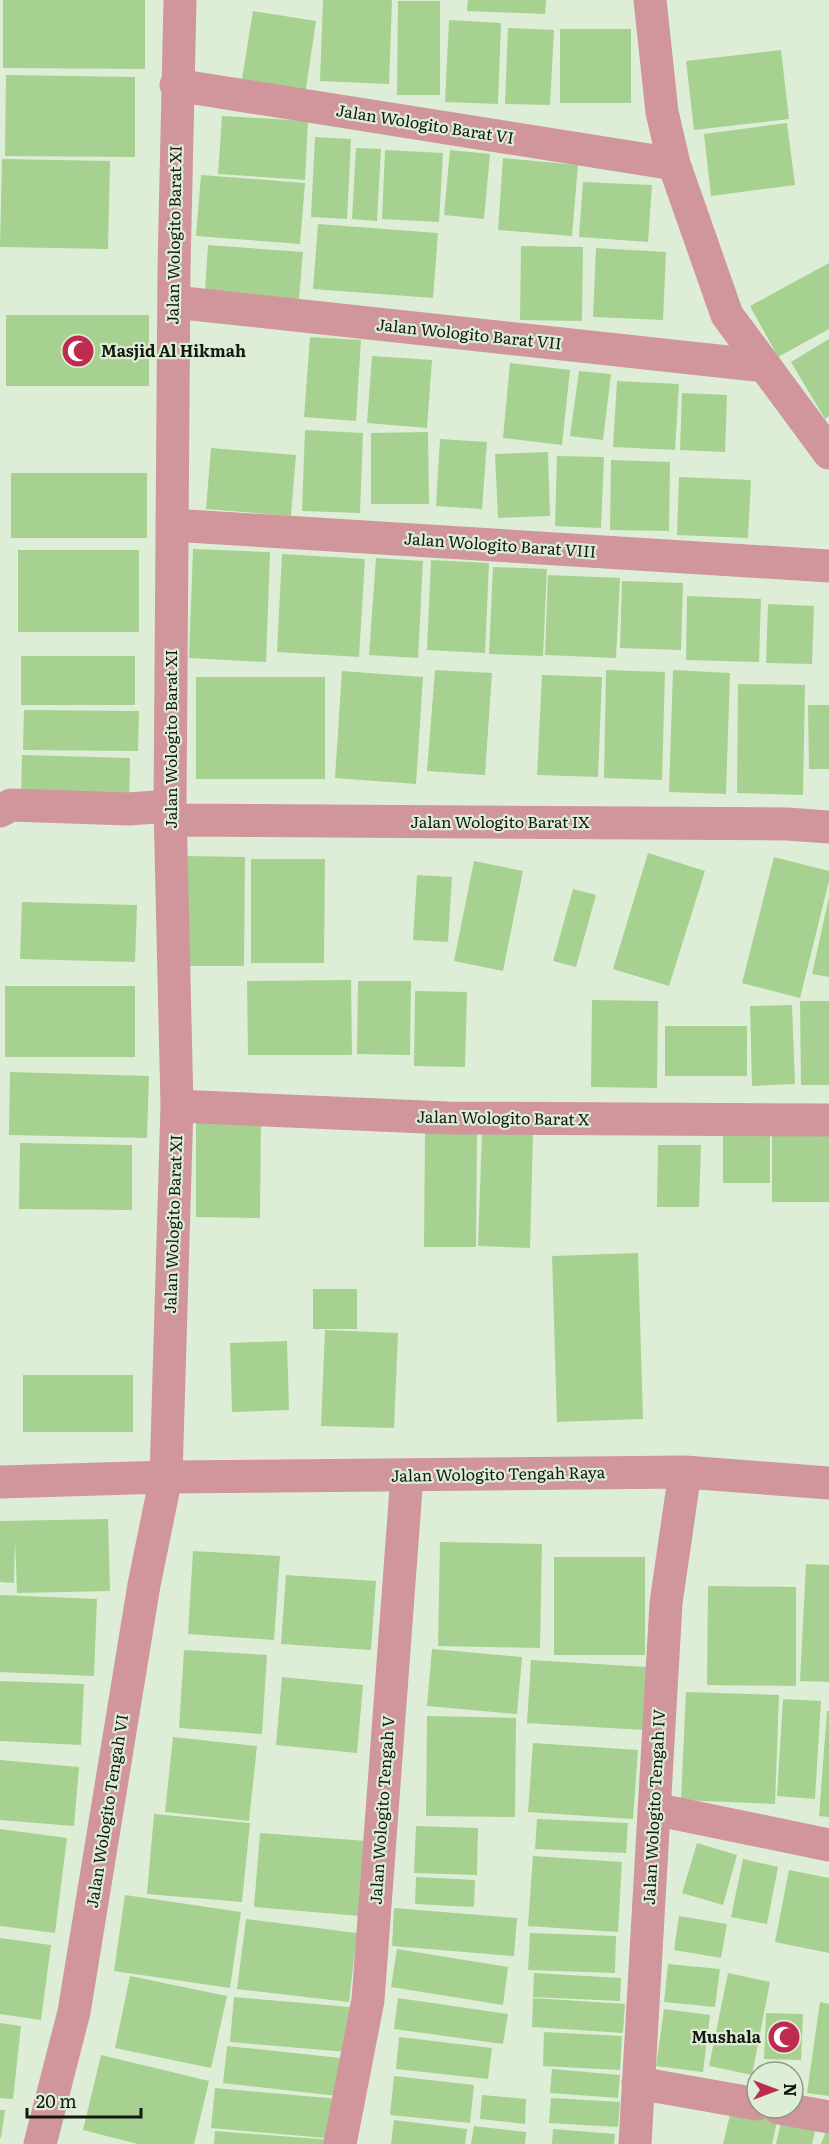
<svg xmlns="http://www.w3.org/2000/svg" width="829" height="2144" viewBox="0 0 829 2144" font-family="Literata,serif">
	<style>
		.building { fill: #a6d191 }
		.lines { fill: none; stroke-linecap: round; stroke-linejoin: round }
		.minor { stroke: #d1969b; stroke-width: 33 }
		.labels { text-anchor: middle; stroke-width: 4.5; stroke-linejoin: round; paint-order: stroke }
		.street-label { font-size: 16px; fill: #131911; stroke: #deeed6 }
		.poi-label { font-size: 16px; font-weight: bold; fill: #131911; stroke: #deeed6; text-anchor: start }
	</style>
	<rect width="100%" height="100%" fill="#deeed6"/>
	<path class="building" d="M3,0H145V69L3,68Z
		M323,0H392L389,84L320,81Z
		M468,0H546L545,14L467,11Z
		M398,1H440V95H397Z
		M253,11L316,21L305,95L241,85Z
		M449,20L501,23L498,104L445,102Z
		M508,28L554,30L550,105L505,104Z
		M560,29H631V103H560Z
		M781,50L789,119L694,130L686,61Z
		M6,75L135,77V157L5,156Z
		M222,116L308,121L305,180L218,174Z
		M787,123L795,185L711,196L704,134Z
		M315,137L351,139L347,219L311,217Z
		M356,148L381,149L377,221L352,219Z
		M385,150L443,153L439,222L382,219Z
		M450,150L490,154L484,219L444,215Z
		M503,158L578,165L572,236L498,230Z
		M2,159L110,161L108,249L0,247Z
		M201,175L305,183L300,244L196,236Z
		M583,182L652,185L648,242L579,237Z
		M318,224L438,233L433,298L313,289Z
		M208,245L303,252L299,299L205,291Z
		M521,246L583,247L582,321L520,320Z
		M596,248L666,252L663,320L593,317Z
		M829,263V329L778,357L750,306Z
		M6,315H149V386H6Z
		M310,337L361,340L356,421L304,417Z
		M829,339V416L825,419L791,362Z
		M372,356L432,360L427,428L367,423Z
		M510,363L570,370L562,445L503,438Z
		M579,371L611,374L603,440L570,436Z
		M617,381L679,384L675,450L613,447Z
		M682,393L727,395L725,452L680,450Z
		M305,430L363,433L360,513L302,511Z
		M428,432L429,504H371V433Z
		M440,439L487,442L482,509L436,506Z
		M211,448L296,455L291,516L206,509Z
		M548,452L550,516L498,518L495,454Z
		M557,456L604,457L601,528L555,526Z
		M611,460L670,462L669,531L610,530Z
		M11,473H147V538H11Z
		M679,477L751,480L748,538L677,535Z
		M193,549L270,552L266,662L189,658Z
		M18,550H139V632H18Z
		M282,554L365,559L359,657L277,652Z
		M376,558L423,561L418,658L369,655Z
		M431,560L489,563L485,653L427,650Z
		M493,567L547,569L543,656L489,654Z
		M548,575L620,578L616,658L545,655Z
		M622,581L683,583L681,650L620,648Z
		M687,596L761,599L759,662L686,660Z
		M768,604L814,606L812,664L766,663Z
		M21,656H135V705H21Z
		M435,670L492,673L485,775L427,771Z
		M606,670L665,672L662,780L604,778Z
		M673,670L730,673L726,794L669,792Z
		M342,671L423,677L416,784L335,778Z
		M542,675L602,677L598,777L537,775Z
		M196,677H325V779H196Z
		M738,684L805,685L803,795L737,793Z
		M808,705H829V769H809Z
		M24,710L139,711L138,751L23,750Z
		M22,755L130,758L129,807L21,803Z
		M648,853L705,871L669,986L613,969Z
		M186,856L245,857L244,966H184Z
		M774,857L829,871V881L800,998L742,983Z
		M251,859H325L324,963H251Z
		M474,861L523,871L503,971L454,961Z
		M417,875L452,877L448,942L413,940Z
		M573,889L596,895L576,967L553,961Z
		M829,897V977L812,974Z
		M22,902L137,905L135,962L20,959Z
		M351,980L352,1055H248L247,981Z
		M358,981H411L410,1055L357,1054Z
		M5,986H135V1057H5Z
		M415,991L467,992L465,1067L414,1066Z
		M592,1000L658,1001L657,1088L591,1087Z
		M800,1001H829V1085H801Z
		M792,1005L795,1084L752,1086L750,1006Z
		M665,1026H747V1076H665Z
		M10,1072L149,1076L147,1138L9,1135Z
		M196,1116H261L260,1218L196,1217Z
		M425,1131H477L476,1247H424Z
		M482,1133L533,1134L530,1248L478,1246Z
		M723,1133H770V1183H723Z
		M772,1134H829V1202H772Z
		M20,1143L132,1145V1210L19,1209Z
		M658,1145H701L699,1207H657Z
		M638,1253L643,1419L557,1422L552,1256Z
		M313,1289H357V1329H313Z
		M325,1330L398,1333L394,1428L321,1426Z
		M287,1341L289,1410L232,1412L230,1343Z
		M23,1375H133V1432H23Z
		M108,1519L110,1591L17,1593L15,1539L14,1583L0,1582V1521Z
		M440,1542L542,1544L540,1648L438,1646Z
		M193,1551L280,1556L274,1640L188,1634Z
		M554,1557H645V1655H554Z
		M806,1564L829,1565V1682L800,1681Z
		M286,1575L376,1581L371,1650L281,1644Z
		M708,1586L796,1587V1686L707,1685Z
		M0,1595L97,1599L94,1676L0,1672Z
		M432,1649L522,1657L517,1714L427,1706Z
		M184,1650L267,1655L262,1734L179,1728Z
		M531,1660L647,1667L643,1730L527,1723Z
		M282,1677L363,1685L357,1753L276,1745Z
		M0,1681L84,1684L81,1745L0,1741Z
		M686,1692L779,1695L775,1804L681,1800Z
		M783,1699L821,1701L815,1799L777,1796Z
		M827,1711H829V1817L819,1816Z
		M427,1716L516,1718L515,1817L426,1816Z
		M173,1737L257,1746L249,1821L165,1812Z
		M533,1743L638,1750L633,1819L528,1812Z
		M0,1760L79,1767L74,1826L0,1820Z
		M154,1814L250,1823L242,1902L147,1894Z
		M537,1819L628,1823L626,1853L535,1849Z
		M416,1826L478,1828L477,1875L414,1873Z
		M0,1829L67,1838L55,1933L0,1926Z
		M260,1833L367,1841L360,1916L254,1907Z
		M697,1843L737,1855L723,1905L682,1893Z
		M533,1856L622,1862L618,1932L528,1926Z
		M743,1859L778,1867L767,1924L731,1917Z
		M789,1870L829,1878V1953L775,1942Z
		M416,1877L475,1880L474,1907L415,1904Z
		M125,1895L241,1912L230,1988L114,1971Z
		M394,1908L517,1918L514,1956L392,1946Z
		M679,1916L727,1924L721,1958L674,1950Z
		M246,1919L357,1933L349,2002L237,1989Z
		M530,1933L616,1936L615,1973L528,1970Z
		M0,1938L51,1945L41,2020L0,2014Z
		M397,1949L508,1967L503,2005L391,1987Z
		M668,1964L720,1969L715,2007L664,2002Z
		M534,1973L621,1978L620,2001L533,1997Z
		M728,1973L770,1982L752,2075L709,2066Z
		M130,1976L227,1996L211,2068L115,2048Z
		M234,1997L350,2007L346,2052L230,2042Z
		M398,1998L508,2014L503,2044L394,2029Z
		M533,1998L625,2004L623,2033L532,2027Z
		M820,2002L829,2004V2096L807,2093Z
		M664,2009L710,2015L703,2072L656,2066Z
		M766,2013L803,2014L801,2060L764,2059Z
		M0,2023L21,2026L13,2099L0,2098Z
		M544,2032L622,2036L620,2070L543,2066Z
		M399,2037L492,2048L488,2079L396,2069Z
		M227,2046L350,2059L346,2097L223,2083Z
		M101,2055L209,2081L194,2144H138L83,2130Z
		M552,2069L620,2075L618,2098L550,2093Z
		M394,2076L474,2085L470,2123L390,2115Z
		M215,2088L339,2099L336,2139L211,2128Z
		M482,2095L526,2099L525,2124L480,2119Z
		M551,2098L620,2102L618,2127L549,2123Z
		M733,2102L779,2113L772,2144H723Z
		M0,2110H5L1,2138H0Z
		M782,2118L816,2127L812,2144H776Z
		M394,2120L467,2129L465,2144H391Z
		M829,2123V2144H821Z
		M474,2126L526,2132L525,2144H471Z
		M553,2129L615,2134L614,2144H552Z
		M215,2131L332,2140V2144H214Z"/>
	<g class="lines">
		<path class="minor" d="M650,0L662,112L674,164L727,315L829,453
			M176,85L674,164
			M174,302L765,366
			M172,525L829,566
			M0,811L11,805L128,809L170,806
			M170,820L787,824L829,827
			M177,1106L448,1118L829,1120
			M0,1482L166,1477L685,1472L829,1483
			M654,1809L829,1845
			M638,2083L757,2104
			M779,2108L829,2117
			M40,2144L74,2012L144,1585L166,1477L177,1106L170,806L174,269L180,0
			M340,2144L368,2000L407,1475
			M635,2144L666,1603L685,1472"/>
	</g>
	<defs>
		<g id="mosque-disc" transform="scale(1.725)"><circle r="9.5" fill="#bd2c4e" stroke="#deeed6"/><path d="M3.5-4.9A6 6 0 1 0 3.5 4.9A5 5 0 1 1 3.5-4.9Z" fill="#fff"/></g>
	</defs>
	<g fill-rule="evenodd">
		<use href="#mosque-disc" x="78" y="351"/>
		<use href="#mosque-disc" x="784" y="2037"/>
	</g>
	<g class="labels">
		<g class="street-label">
			<text transform="translate(425 124) rotate(9)" y="6">Jalan Wologito Barat VI</text>
			<text transform="translate(174 235) rotate(-89)" y="6">Jalan Wologito Barat XI</text>
			<text transform="translate(469 334) rotate(6)" y="6">Jalan Wologito Barat VII</text>
			<text transform="translate(500 545) rotate(4)" y="6">Jalan Wologito Barat VIII</text>
			<text transform="translate(171 739) rotate(-90)" y="6">Jalan Wologito Barat XI</text>
			<text x="500" y="828">Jalan Wologito Barat IX</text>
			<text transform="translate(503 1118) rotate(1)" y="6">Jalan Wologito Barat X</text>
			<text transform="translate(173 1224) rotate(-88)" y="6">Jalan Wologito Barat XI</text>
			<text transform="translate(498 1474) rotate(-1)" y="6">Jalan Wologito Tengah Raya</text>
			<text transform="translate(654 1807) rotate(-87)" y="6">Jalan Wologito Tengah IV</text>
			<text transform="translate(382 1810) rotate(-86)" y="6">Jalan Wologito Tengah V</text>
			<text transform="translate(107 1811) rotate(-81)" y="6">Jalan Wologito Tengah VI</text>
		</g>
		<g class="poi-label">
			<text x="101" y="357">Masjid Al Hikmah</text>
			<text x="761" y="2043" text-anchor="end">Mushala</text>
		</g>
	</g>
	<g transform="translate(775 2090) rotate(90)"><circle r="28" fill="#deeed6" stroke="#8d9987" stroke-width="1.5"/>
	<path d="M0-4.5L10 22L0 15L-10 22Z" fill="#bd2c4e"/>
	<text y="-9" font-size="16" font-weight="bold" text-anchor="middle" fill="#131911">N</text>
	</g>
	<path d="M27 2108v9h114v-9" fill="none" stroke="#131911" stroke-width="3"/>
	<text x="36" y="2108" font-size="18" fill="#131911" stroke="#deeed6" stroke-width="4.5" paint-order="stroke">20 m</text>
</svg>
